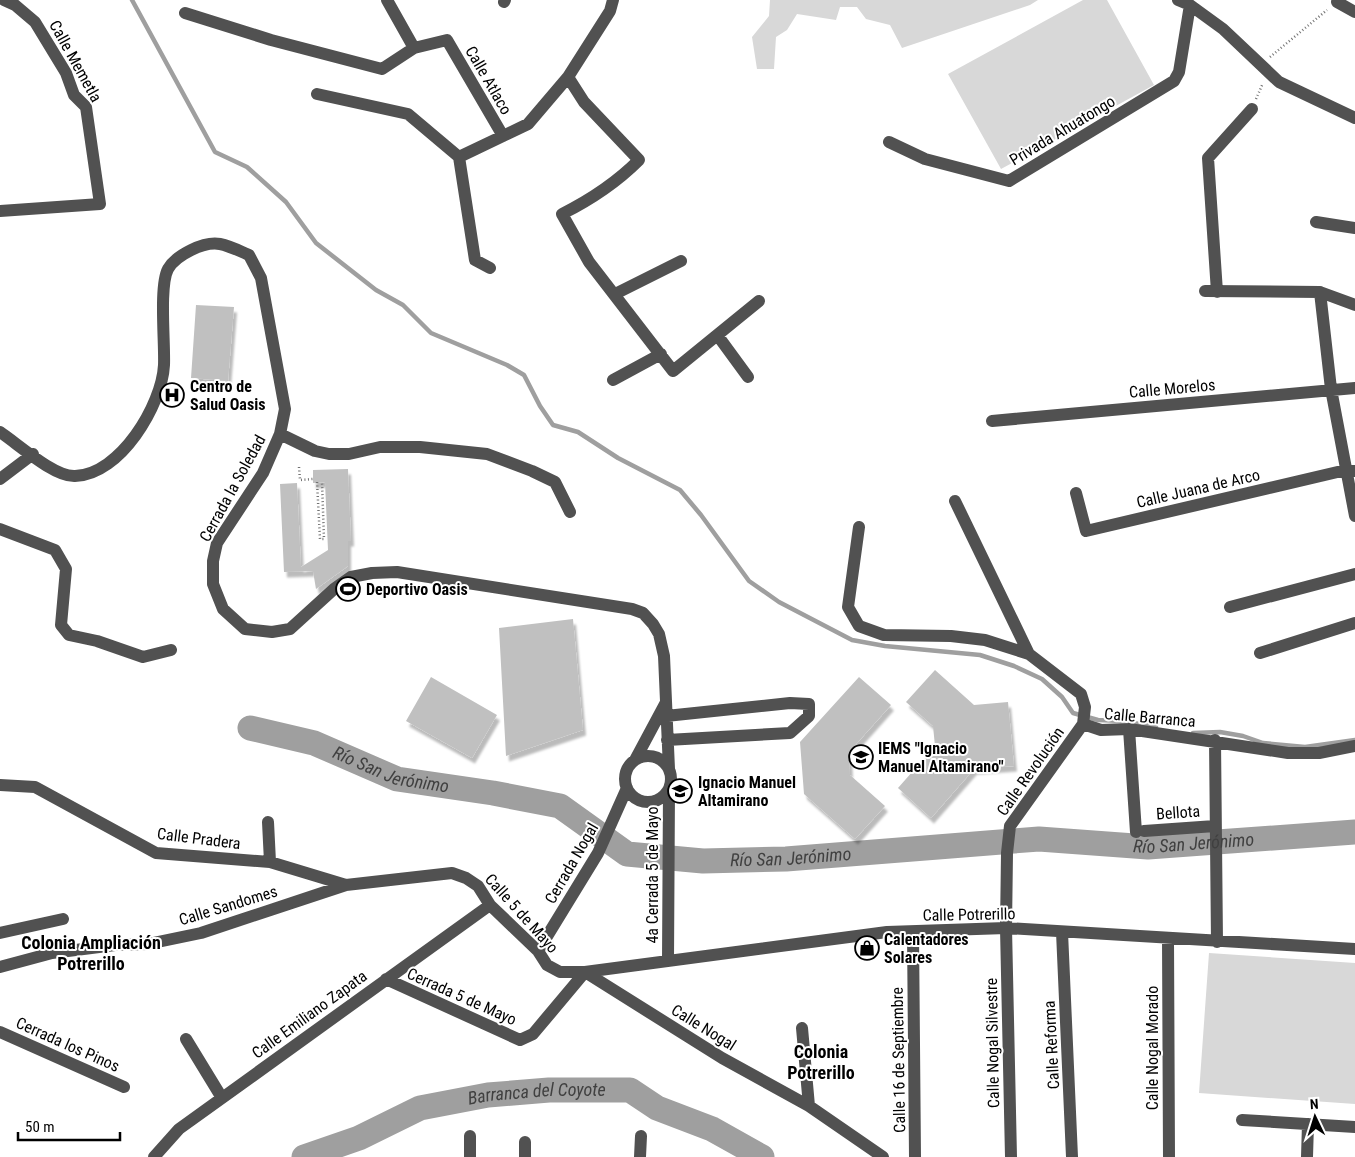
<svg xmlns="http://www.w3.org/2000/svg" width="1355" height="1157" viewBox="0 0 1355 1157" font-family="'Roboto Condensed',sans-serif">
	<style>
		.green { fill: #d8d8d8 }
		.lines { fill: none; stroke-linecap: round; stroke-linejoin: round }
		.stream { stroke: #9f9f9f; stroke-width: 4.5 }
		.river { stroke: #9f9f9f; stroke-width: 25 }
		.building { fill: #c0c0c0; filter: url(#shadow) }
		.path { stroke: #737373; stroke-width: 2.5; stroke-dasharray: 1 2.5; stroke-linecap: butt }
		.minor { stroke: #515151; stroke-width: 12 }
		.labels { text-anchor: middle; stroke-width: 4; stroke-linejoin: round; paint-order: stroke }
		.street-label { font-size: 16px; fill: #000; stroke: #fff }
		.poi-label { font-size: 16px; font-weight: bold; fill: #000; stroke: #fff; text-anchor: start }
		.water-label { font-size: 18px; font-style: italic; fill: #404040; stroke: #fff }
		.neighbourhood-label { font-size: 18px; font-weight: bold; fill: #000; stroke: #fff }
	</style>
	<defs>
		<filter id="shadow"><feDropShadow dx="3" dy="5.5" stdDeviation="1" flood-color="#0004"/></filter>
	</defs>
	<rect width="100%" height="100%" fill="#fff"/>
	<path class="green" d="M770,0H1038L1030,5L902,48L890,25L866,19L857,7H840L836,20L797,14L787,30L776,37L774,69H757L752,37L769,16Z
		M1083,0H1107L1154,85L1001,169L948,74Z
		M1209,953L1355,963V1104L1199,1093Z"/>
	<g class="lines">
		<path class="stream" d="M132,0L215,152L247,167L286,202L316,243L376,290L403,305L431,333L507,365L524,375L540,406L553,425L578,432L618,458L680,490L701,515L749,581L779,602L852,640L885,646L980,655L1014,666L1042,679L1062,697L1073,713L1098,720L1123,721L1156,727
			M1193,733L1220,732L1243,736L1263,743L1305,747L1355,740"/>
		<g class="river">
			<path id="s1" d="M250,728L314,743L397,779L493,793L560,806L627,854L703,861L786,859L1039,839L1148,847L1355,832"/>
			<path id="s2" d="M304,1157L359,1138L420,1108L488,1095L549,1090H630L657,1108L712,1129L762,1157"/>
		</g>
	</g>
	<path class="building" d="M196,305L234,307L228,381L191,378Z
		M348,469L351,541H348V566L316,589L313,571L284,572L280,484L297,483L301,567L328,550L325,482L313,483V470Z
		M573,619L583,730L506,756L499,628Z
		M935,670L974,705L1008,702L1014,766L974,769L931,818L898,788L935,746L933,726L906,702Z
		M431,677L497,715L472,758L406,721Z
		M859,677L891,705L849,752L850,775L885,806L855,839L804,794L800,742Z"/>
	<g class="lines">
		<path class="path" d="M1270,57L1327,10
			M1256,99L1263,83
			M299,467L300,480L313,479
			M317,482L320,539H324L322,482"/>
		<path class="minor" d="M387,0L414,48
			M1178,0L1190,5L1223,29L1279,82L1355,118
			M1339,0L1337,2L1355,12
			M504,2L505,0
			M185,13L271,40L382,69L414,48L447,40L503,136
			M568,77L584,102L639,160C617,182 590,200 562,214L589,262L673,371L759,301
			M317,94L408,114L459,157
			M889,142L925,159L1009,181L1174,81L1179,72L1190,5
			M459,157L528,124L568,77L610,11L613,0
			M459,157L475,260L490,268
			M0,211L100,204L86,107L74,95L66,73L35,22L15,5L4,0
			M1316,222L1355,228
			M1205,291L1320,292L1355,305
			M1217,292L1208,158L1252,109
			M1320,292L1331,389L1355,516
			M615,294L681,261
			M718,336L748,377
			M613,380L661,354
			M992,421L1355,388
			M0,432C18,444 54,477 75,476C120,475 162,405 164,365C165,343 159,286 168,269C176,255 204,241 220,244C230,246 240,251 249,255L261,278L285,409L280,434L263,473L217,543L213,561V584L223,609L245,629L272,632L290,629L334,589L351,577L372,573L397,572L632,609L643,613L653,624L659,634L664,656L669,769
			M280,434L315,451L329,454H349L380,447H420L487,454L532,471L555,482L570,512
			M0,479L33,454
			M1076,493L1086,531L1346,470L1355,471
			M955,501L1029,654
			M859,527L848,607L859,626L884,635L951,636L985,640L1029,654L1081,694L1085,707L1083,724L1010,826L1007,853L1006,928L1011,1157
			M0,529L55,550L66,569L61,625L69,635L97,641L143,657L171,650
			M1230,607L1355,574
			M1260,653L1355,623
			M666,716L790,703L809,704V716L790,733L667,740
			M1083,724L1101,730L1129,729L1288,753H1319L1355,746
			M1129,729L1136,832
			M1215,740L1217,942
			M625 779a23 23 0 1 1 46 0a23 23 0 1 1-46 0Z
			M635,760L665,704
			M0,785L35,787L156,853L270,862L346,885
			M268,822L270,862
			M1144,831L1215,826
			M913,932L915,1157
			M1062,932L1072,1157
			M0,933L63,919
			M1168,939L1169,1157
			M538,951L598,853L627,788
			M668,960L669,789
			M0,967L52,953L115,945L148,944L201,933L346,885L452,873L466,878L478,886L490,905L538,951L547,965L560,972H585L887,932L1006,928L1355,949
			M585,972L722,1058L809,1106L883,1157
			M386,979L520,1040L533,1034L585,972
			M802,1028L809,1106
			M0,1032L124,1087
			M186,1039L222,1098
			M1242,1120L1355,1127
			M525,1142V1157
			M154,1157L179,1129L490,905
			M470,1157V1136
			M640,1157L641,1136
			M1307,1157L1308,1124"/>
	</g>
	<defs>
		<g id="hospital-ring" transform="scale(1.25)"><circle r="9.5" fill="#fff" stroke="#000" stroke-width="1.5"/><path d="M-5-5h3v3.5h4V-5h3V5h-3V1.5h-4V5h-3Z" fill="#000"/></g>
		<g id="stadium-ring" transform="scale(1.25)"><circle r="9.5" fill="#fff" stroke="#000" stroke-width="1.5"/><path d="M0-5a6.5 5 0 1 0 0 10a6.5 5 0 1 0 0-10ZM-3.5-1.8h7v3.6h-7Z" fill="#000"/></g>
		<g id="school-ring" transform="scale(1.25)"><circle r="9.5" fill="#fff" stroke="#000" stroke-width="1.5"/><path d="M0-5L7-2L0 1L-7-2ZM-4 1L0 2.5L4 1V4Q0 6-4 4Z" fill="#000"/></g>
		<g id="shop-ring" transform="scale(1.25)"><circle r="9.5" fill="#fff" stroke="#000" stroke-width="1.5"/><path d="M-5-2.5h2.3a2.7 3.5 0 0 1 5.4 0H5L5.5 6h-11ZM-1.5-2.5h3a1.5 2.3 0 0 0-3 0Z" fill="#000"/></g>
	</defs>
	<g fill-rule="evenodd">
		<use href="#hospital-ring" x="172" y="395"/>
		<use href="#stadium-ring" x="348" y="589"/>
		<use href="#school-ring" x="861" y="757"/>
		<use href="#school-ring" x="680" y="791"/>
		<use href="#shop-ring" x="867" y="948"/>
	</g>
	<g class="labels">
		<g class="street-label">
			<text transform="translate(76 61) rotate(61)" y="6">Calle Memetla</text>
			<text transform="translate(489 80) rotate(60)" y="6">Calle Atlaco</text>
			<text transform="translate(1062 130) rotate(-31)" y="6">Privada Ahuatongo</text>
			<text transform="translate(1172 388) rotate(-5)" y="6">Calle Morelos</text>
			<text transform="translate(232 488) rotate(-61)" y="6">Cerrada la Soledad</text>
			<text transform="translate(1198 488) rotate(-13)" y="6">Calle Juana de Arco</text>
			<text transform="translate(1150 717) rotate(5)" y="6">Calle Barranca</text>
			<text transform="translate(1030 771) rotate(-55)" y="6">Calle Revolución</text>
			<text transform="translate(1178 812) rotate(-4)" y="6">Bellota</text>
			<text transform="translate(199 838) rotate(7)" y="6">Calle Pradera</text>
			<text transform="translate(571 863) rotate(-60)" y="6">Cerrada Nogal</text>
			<text transform="translate(652 875) rotate(-90)" y="6">4a Cerrada 5 de Mayo</text>
			<text transform="translate(228 905) rotate(-17)" y="6">Calle Sandomes</text>
			<text transform="translate(522 913) rotate(48)" y="6">Calle 5 de Mayo</text>
			<text transform="translate(969 914) rotate(-1)" y="6">Calle Potrerillo</text>
			<text transform="translate(462 996) rotate(24)" y="6">Cerrada 5 de Mayo</text>
			<text transform="translate(309 1014) rotate(-36)" y="6">Calle Emiliano Zapata</text>
			<text transform="translate(704 1027) rotate(32)" y="6">Calle Nogal</text>
			<text transform="translate(992 1043) rotate(-91)" y="6">Calle Nogal Silvestre</text>
			<text transform="translate(68 1044) rotate(24)" y="6">Cerrada los Pinos</text>
			<text transform="translate(1051 1045) rotate(-93)" y="6">Calle Reforma</text>
			<text transform="translate(1152 1048) rotate(-90)" y="6">Calle Nogal Morado</text>
			<text transform="translate(898 1060) rotate(-91)" y="6">Calle 16 de Septiembre</text>
		</g>
		<g class="poi-label">
			<text x="190" y="392">Centro de<tspan x="190" dy="18">Salud Oasis</tspan></text>
			<text x="366" y="595">Deportivo Oasis</text>
			<text x="878" y="754">IEMS "Ignacio<tspan x="878" dy="18">Manuel Altamirano"</tspan></text>
			<text x="698" y="788">Ignacio Manuel<tspan x="698" dy="18">Altamirano</tspan></text>
			<text x="884" y="945">Calentadores<tspan x="884" dy="18">Solares</tspan></text>
		</g>
		<g class="water-label">
			<text dy="6" stroke="none"><textPath href="#s1" startOffset="148">Río San Jerónimo</textPath></text>
			<text dy="6" stroke="none"><textPath href="#s1" startOffset="972">Río San Jerónimo</textPath></text>
			<text dy="6" stroke="none"><textPath href="#s1" startOffset="568">Río San Jerónimo</textPath></text>
			<text dy="6" stroke="none"><textPath href="#s2" startOffset="244">Barranca del Coyote</textPath></text>
		</g>
		<g class="neighbourhood-label">
			<text x="91" y="949">Colonia Ampliación<tspan x="91" dy="21">Potrerillo</tspan></text>
			<text x="821" y="1058">Colonia<tspan x="821" dy="21">Potrerillo</tspan></text>
		</g>
	</g>
	<g transform="translate(1315 1117) rotate(356)" stroke="#ffffff" stroke-width="4" paint-order="stroke">
	<path d="M0-4L9 19L0 12L-9 19Z" fill="#000000"/>
	<text y="-8" font-size="14" font-weight="bold" text-anchor="middle" fill="#000000">N</text>
	</g>
	<path d="M18 1132v8h102v-8" fill="none" stroke="#000000" stroke-width="2.5"/>
	<text x="25" y="1132" font-size="15" fill="#000000" stroke="#ffffff" stroke-width="4" paint-order="stroke">50 m</text>
</svg>
